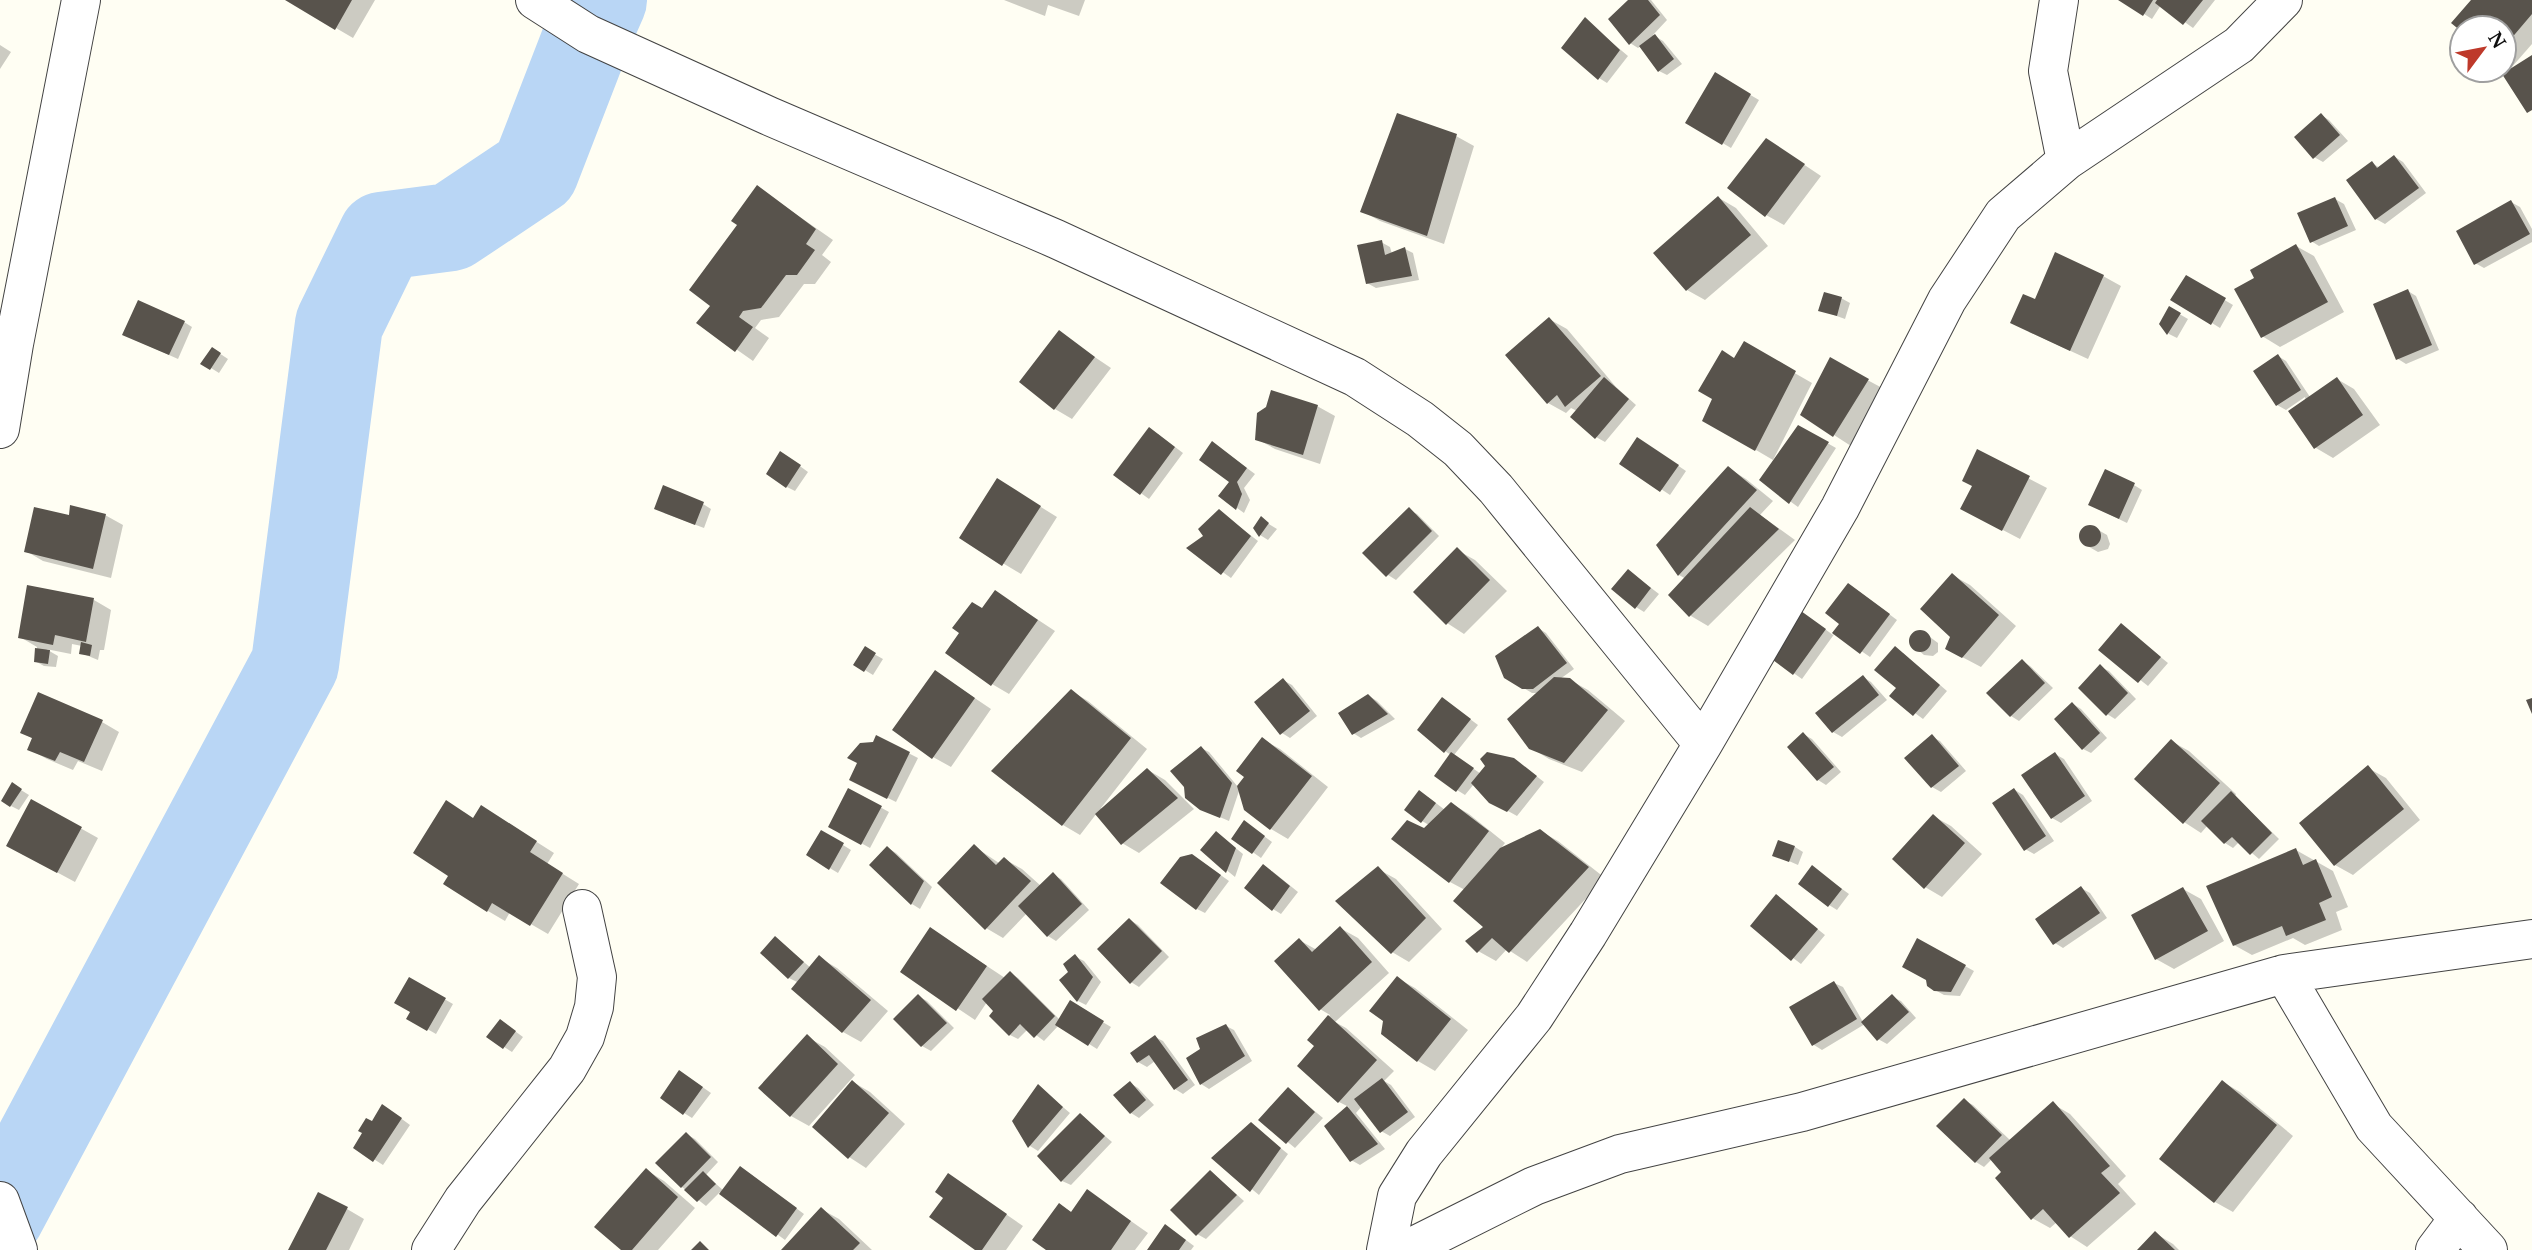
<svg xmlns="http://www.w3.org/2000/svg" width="2532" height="1250" viewBox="0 0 2532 1250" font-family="'Noto Serif',serif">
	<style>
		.shadow { fill: #0003 }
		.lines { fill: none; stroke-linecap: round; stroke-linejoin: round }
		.river { stroke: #b9d6f5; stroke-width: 88 }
		.building { fill: #58534c }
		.minor-casing { stroke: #434343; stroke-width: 40 }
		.minor { stroke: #fff; stroke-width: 38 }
	</style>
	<rect width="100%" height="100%" fill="#fffef3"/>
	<path class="shadow" d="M288,0H375L353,38Z
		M1004,0H1085L1079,16L1048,5L1045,16Z
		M1630,0H1651L1667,20L1653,35L1663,41L1682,64L1667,75L1659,71L1641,46L1638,48L1630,43Z
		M2122,0H2215L2193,28L2161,5L2152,19Z
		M2473,0H2532V44L2511,68L2504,64V28H2462V30L2453,23Z
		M1585,20L1628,56L1607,83L1599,78Z
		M0,45L11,52L0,69Z
		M1716,75L1759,100L1731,148L1687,122Z
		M2321,115L2329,120L2348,141L2323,162L2314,157Z
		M1456,136L1474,146L1444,244L1380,221L1362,211Z
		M1767,140L1821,176L1784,225L1766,215L1730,187Z
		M2395,157L2403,162L2426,193L2385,224L2376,219L2372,163L2380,168Z
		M757,187L833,240L822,255L831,262L815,284H804L779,317L761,320L755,328L769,338L753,361L699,323L712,305L740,224Z
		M1719,198L1736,208L1768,246L1705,300L1687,290Z
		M2335,199L2344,204L2356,230L2319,246L2311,241Z
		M2511,202L2520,207L2532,229V242L2484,268L2475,263Z
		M1381,242L1390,247L1392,254L1405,249L1413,253L1419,280L1376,288L1367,283Z
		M2296,246L2314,256L2344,312L2280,347L2262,336L2256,279Z
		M2103,276L2121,286L2088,359L2029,332L2036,301Z
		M2186,277L2233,305L2220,328L2173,299Z
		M2408,291L2416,296L2439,350L2406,364L2398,359Z
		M1841,298L1850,303L1845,319L1820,310Z
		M2169,308L2188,319L2177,338L2169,334L2161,324Z
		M1549,319L1567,329L1616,387L1636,405L1605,442L1596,437L1577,411L1571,408L1566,413L1548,403Z
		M184,322L192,327L178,359L133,339Z
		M1059,333L1111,368L1072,419L1055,409L1021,382Z
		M1744,344L1812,383L1773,460L1705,420Z
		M213,349L228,359L219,373L203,363Z
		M2278,356L2286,361L2310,397L2337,379L2354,389L2380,425L2333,458L2316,448L2305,397L2286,410L2277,405Z
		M1830,360L1886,390L1851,446L1803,415Z
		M1317,406L1335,416L1320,464L1275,449L1257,439Z
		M1799,427L1836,448L1798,507L1761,480Z
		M1158,434L1183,453L1149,499L1116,475Z
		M1213,443L1255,474L1244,488L1250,500L1244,513L1237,508L1231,481Z
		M1646,444L1686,471L1670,495L1622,463Z
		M1978,452L2047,488L2020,539L1980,518L1974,486Z
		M789,458L808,472L795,491L787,487Z
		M1728,468L1746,479L1773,501L1760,515L1795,540L1708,626L1691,616L1671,595L1686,579L1679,575L1658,545Z
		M2134,485L2142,490L2127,523L2098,509Z
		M1015,491L1057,517L1021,574L961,538Z
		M703,504L711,509L704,528L664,513Z
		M1409,510L1417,514L1439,536L1396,580L1388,575Z
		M1219,511L1258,541L1231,578L1189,548L1206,536Z
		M105,515L123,525L111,578L43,561L26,551L70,517Z
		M1261,519L1277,529L1268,540L1260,535L1255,528Z
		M2093,527L2107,535L2110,544L2108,549L2098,552L2084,544L2081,539L2084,530Z
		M1457,550L1475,560L1507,591L1464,634L1447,623Z
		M1629,571L1659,594L1644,612L1636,607Z
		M1952,575L1970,585L2016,626L1981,667L1947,649L1952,636Z
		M1857,590L1897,620L1870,657L1835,633L1802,679L1771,657L1810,618L1833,635L1841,624Z
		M996,592L1055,631L1009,694L992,684L983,610Z
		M94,600L111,610L104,650H100L98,660L81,653L82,646L72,644L71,654L46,649L58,656L56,667L44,666L35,661L37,647L20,637Z
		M2121,625L2168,663L2148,686L2101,649Z
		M1538,628L1546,633L1574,669L1560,679L1570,680L1588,690L1625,721L1582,772L1549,759L1531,748L1539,693H1532L1505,677Z
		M1922,631L1938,643V652L1933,656L1924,655L1911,644V638L1915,633Z
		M865,649L883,659L873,675L855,664Z
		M1903,653L1947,691L1923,719L1892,696L1898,688Z
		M2022,661L2030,666L2053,688L2019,721L2011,716Z
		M2100,667L2109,671L2136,699L2115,719L2107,714Z
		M936,672L991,709L951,767L933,757Z
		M1863,677L1871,682L1887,700L1842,737L1833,732L1818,713Z
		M1283,680L1292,685L1317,716L1290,738L1282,733Z
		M1071,691L1088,701L1147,749L1101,808L1102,809L1148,770L1165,780L1194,809L1139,853L1122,843L1097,813L1080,835L1063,825Z
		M1369,696L1377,701L1395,719L1361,738L1353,733Z
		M1450,704L1478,725L1454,755L1481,774L1487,766L1522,765L1544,782L1517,816L1490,801L1474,784L1465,795L1457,790L1451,755L1445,751Z
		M2073,704L2081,709L2107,738L2091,753L2083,749Z
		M102,722L119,732L102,771L78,761L73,770L47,759L29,749L34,739L22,733Z
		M1803,734L1812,739L1841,772L1826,785L1818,780Z
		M877,737L918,758L896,802L860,784Z
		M1932,737L1940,741L1966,771L1941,792L1932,787L1907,758Z
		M1262,739L1280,749L1328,787L1288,839L1271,829L1240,788L1229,821L1201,809V748L1209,752L1238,787L1247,776Z
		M2171,741L2189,751L2236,794L2235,796L2279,839L2259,859L2239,842L2233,848L2225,843L2208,825L2201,833L2184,822Z
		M2055,754L2064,759L2092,801L2061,823L2052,818Z
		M2368,768L2386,778L2420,820L2353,875L2335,865L2301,823Z
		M13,785L29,795L19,810L11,806Z
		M849,790L889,812L870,848L830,826Z
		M2015,790L2023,795L2054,841L2034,854L2025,849Z
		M1428,797L1445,810L1452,804L1469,814L1505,843L1499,851L1540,831L1558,841L1605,878L1527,962L1507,949L1496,961L1478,951L1486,927L1465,890L1450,882L1424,830L1429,825L1422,821Z
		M32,801L98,838L75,882L25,855Z
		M464,812L474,819L499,818L554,853L547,864L579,884L548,934L510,912L505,921L488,911Z
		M1933,816L1951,826L1982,854L1942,897L1925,887Z
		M1253,828L1272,842L1261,858L1233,838Z
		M822,832L851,850L838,873L808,855Z
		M1217,833L1243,854L1235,877L1202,850Z
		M975,847L999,863L1004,859L1022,869L1041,886L1053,875L1061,879L1089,910L1056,941L1048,936L1027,913L1003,938L986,928Z
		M1795,847L1803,852L1798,865L1775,855Z
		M888,848L896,853L932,887L920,909L912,904L871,865Z
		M2296,850L2333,871L2348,907L2336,912L2342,930L2305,945L2293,938L2252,955L2234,945Z
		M1201,861L1229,881L1205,913L1197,909Z
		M1812,867L1849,894L1837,910L1829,905Z
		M1378,869L1396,879L1442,929L1409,962L1392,952Z
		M1272,871L1298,892L1281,914L1273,909Z
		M2081,888L2090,893L2107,918L2063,948L2055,943Z
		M2183,889L2201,899L2224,941L2174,969L2156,959Z
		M1776,896L1825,935L1801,964L1752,926Z
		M1130,920L1138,925L1169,957L1139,987L1131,982Z
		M1340,928L1358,938L1389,973L1335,1022L1346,1028L1394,1071L1384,1081L1391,1085L1415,1117L1390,1136L1381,1131L1362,1106L1356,1113L1385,1149L1360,1165L1351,1160L1326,1126L1349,1107L1339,1102L1299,1066L1316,1046L1309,1039L1330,1015L1320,1009L1299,940L1317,950Z
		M931,929L1005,978L1010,973L1018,978L1060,1020L1071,1003L1111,1027L1097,1049L1059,1025L1044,1041L1028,1029L1018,1039L1010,1035L996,1011L987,1002L975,1020L902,971Z
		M775,938L811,968L820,958L837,968L888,1011L861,1042L843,1032L794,989L799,983L789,978L762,953Z
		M1918,940L1974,971L1960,996L1944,995L1935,990Z
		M1076,957L1084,961L1101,982L1086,1005L1078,1001L1071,972Z
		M1397,978L1415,988L1468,1030L1435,1071L1418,1061L1383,1033Z
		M409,979L453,1004L436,1034L408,1018L412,1011Z
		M1834,983L1843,987L1863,1022L1892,997L1901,1001L1916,1018L1887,1044L1878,1039L1865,1024L1822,1050L1814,1045Z
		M918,996L927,1001L954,1028L931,1051L922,1046Z
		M508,1026L523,1037L512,1052L489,1037Z
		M1226,1026L1234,1030L1252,1061L1209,1089L1201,1084L1202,1050Z
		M807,1037L825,1047L855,1075L809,1126L791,1116Z
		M1155,1037L1163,1041L1195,1085L1183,1094L1175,1089L1155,1061L1147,1067L1138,1062Z
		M688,1077L711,1093L692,1118L684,1113Z
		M853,1082L870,1092L905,1124L866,1168L849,1157Z
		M2223,1082L2240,1092L2293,1136L2233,1212L2215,1202L2161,1158Z
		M1130,1083L1138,1088L1154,1105L1139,1118L1131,1113Z
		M1039,1087L1070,1113L1038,1151L1030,1146L1014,1121Z
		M1288,1089L1323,1118L1295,1148L1261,1120Z
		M1964,1100L1973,1105L2011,1141L2053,1104L2070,1114L2126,1176L2118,1184L2136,1204L2087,1247L2070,1236L2057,1222L2050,1228L2032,1218L2004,1173L1992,1159L1984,1167L1976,1162Z
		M391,1111L410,1125L383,1165L355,1147L372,1123Z
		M1080,1115L1112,1142L1071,1185L1062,1181Z
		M1251,1124L1288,1154L1259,1195L1214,1158Z
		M686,1134L695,1139L718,1162L706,1175L724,1191L749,1173L804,1214L785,1240L720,1192L706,1206L682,1187Z
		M646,1170L664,1181L695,1208L658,1250H624Z
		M1211,1172L1244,1201L1206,1239L1197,1234Z
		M949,1175L1023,1226L1006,1250H978L945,1197Z
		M1088,1191L1148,1233L1135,1250H1049L1060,1205L1073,1213Z
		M347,1209L364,1219L349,1250H290Z
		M821,1209L839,1219L872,1250H783Z
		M1174,1231L1194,1246L1191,1250H1149Z
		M2155,1233L2173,1244L2179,1250H2140Z"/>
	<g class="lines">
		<path class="river" d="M0,1216L295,664L339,324L382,236L451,227L535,171L588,34L603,0"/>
	</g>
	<path class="building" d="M285,0H352L335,30Z
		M1628,0H1648L1660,15L1629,45L1608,19Z
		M2118,0H2153L2143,16Z
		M2157,0H2203L2183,25L2155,3Z
		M2471,0H2532V14L2504,47V28H2462V32L2451,23Z
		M1585,17L1620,50L1598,80L1561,48Z
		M1655,34L1674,59L1658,72L1639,46Z
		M2532,55V110L2527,113L2502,74Z
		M1715,72L1751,94L1722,145L1685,123Z
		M1397,113L1457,134L1427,236L1360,212Z
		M2321,113L2340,135L2313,159L2294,137Z
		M1766,138L1805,164L1765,217L1727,188Z
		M2394,155L2419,188L2375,220L2346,180L2372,161L2377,168Z
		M757,185L816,229L806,244L815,250L797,275H786L761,308L743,311L739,317L753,327L735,352L696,323L710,306L689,290L737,225L731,221Z
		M1718,196L1751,235L1686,291L1653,253Z
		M2335,197L2348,226L2310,243L2297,213Z
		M2511,200L2530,234L2474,265L2456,231Z
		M1382,240L1385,255L1405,247L1412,276L1366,284L1357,245Z
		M2296,244L2328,302L2261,338L2234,289L2254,278L2250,270Z
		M2055,252L2104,275L2070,351L2010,323L2023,294L2035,299Z
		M2186,275L2226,298L2211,325L2170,300Z
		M2408,289L2432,345L2396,360L2373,304Z
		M1824,292L1842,297L1837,316L1818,311Z
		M138,300L185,321L169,355L122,335Z
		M2169,306L2181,313L2167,335L2159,324Z
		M1549,317L1601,376L1565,407L1557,395L1547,404L1505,355Z
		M1059,330L1095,357L1054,410L1019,382Z
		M1744,341L1796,371L1755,451L1702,421L1712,399L1698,391L1722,350L1734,358Z
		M212,347L221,353L210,370L200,364Z
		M2278,354L2301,390L2276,406L2253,371Z
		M1830,357L1869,379L1833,437L1800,415Z
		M1604,377L1629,399L1595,439L1570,417Z
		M2337,377L2363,415L2314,449L2288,411Z
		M1271,390L1318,405L1303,455L1255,440L1257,413L1266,407Z
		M1798,425L1829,442L1789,504L1759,480Z
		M1149,427L1175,447L1140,495L1113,475Z
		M1637,437L1679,465L1660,492L1619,464Z
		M1212,441L1247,468L1237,482L1242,494L1236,510L1218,496L1229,482L1199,460Z
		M1977,449L2030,476L2002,531L1960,509L1972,486L1962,481Z
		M780,451L801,465L786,488L766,474Z
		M1728,466L1757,490L1678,576L1656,545Z
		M2105,469L2135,483L2119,519L2088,505Z
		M997,478L1041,506L1002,566L959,538Z
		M663,485L704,502L695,525L654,509Z
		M70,505L106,514L93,569L24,552L34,507L69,515Z
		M1409,507L1432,531L1386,577L1362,553Z
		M1750,507L1779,529L1689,617L1668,595Z
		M1219,509L1251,536L1221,575L1186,548L1203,536L1198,529Z
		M1261,516L1269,523L1259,537L1253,528Z
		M2079 536a11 11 0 1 1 22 0a11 11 0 1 1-22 0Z
		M1457,547L1490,580L1446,625L1413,592Z
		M1628,569L1651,588L1635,609L1611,589Z
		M1952,573L1999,615L1962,658L1945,649L1950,637L1920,609Z
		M1848,583L1890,614L1860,654L1832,633L1839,624L1825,613Z
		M27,585L94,598L86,642L55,635L53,645L18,638Z
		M995,590L1038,620L991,686L945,653L959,633L952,628L972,602L982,608Z
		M1801,611L1826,629L1793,675L1769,657Z
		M2121,623L2161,657L2138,683L2098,650Z
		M1538,626L1567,663L1533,689H1522L1504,678L1495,656Z
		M1909 641a11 11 0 1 1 22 0a11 11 0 1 1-22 0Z
		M81,642L92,645L90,656L79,654Z
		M865,646L876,653L864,672L853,665Z
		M1895,646L1940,685L1913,716L1889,696L1896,688L1874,670Z
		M35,648L50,650L48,664L34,662Z
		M2022,659L2045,683L2010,717L1986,693Z
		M2100,664L2128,693L2106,716L2078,688Z
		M935,670L975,698L932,759L892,730Z
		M1863,675L1879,695L1832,733L1815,713Z
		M1554,677L1570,678L1608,710L1564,763L1529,749L1507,719Z
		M1283,678L1310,711L1280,735L1254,702Z
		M1071,689L1131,738L1062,826L991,771Z
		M38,692L103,720L84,762L60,752L55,761L27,750L32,738L20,733Z
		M1368,694L1388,714L1352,735L1338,713Z
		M1442,697L1471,719L1444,753L1417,730Z
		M2532,698V714L2526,700Z
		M2072,702L2100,733L2082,750L2054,719Z
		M1803,732L1834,767L1817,781L1787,747Z
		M1932,734L1959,766L1931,788L1904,758Z
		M876,735L910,752L887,799L849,780L857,763L847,758L860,743L873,742Z
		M1262,737L1312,776L1270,830L1244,810L1237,786L1244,777L1236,771Z
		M2171,739L2220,783L2183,824L2134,779Z
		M1201,746L1232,783L1220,818L1200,810L1185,798L1184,787L1170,771Z
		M1451,752L1474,768L1456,792L1434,776Z
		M1487,752L1514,758L1537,776L1507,812L1489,803L1471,783L1485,766L1480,759Z
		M2055,752L2085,796L2051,819L2021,775Z
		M2368,765L2404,809L2334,866L2299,823Z
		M1147,768L1178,798L1121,845L1095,814Z
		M12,782L22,789L10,807L1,801Z
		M848,788L882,806L861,845L828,827Z
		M2014,788L2046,836L2024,851L1992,803Z
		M1419,790L1436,803L1421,823L1404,810Z
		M2231,791L2272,833L2250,855L2232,837L2224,844L2201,821Z
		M31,799L82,827L57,873L6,846Z
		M446,800L473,818L481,805L537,841L530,852L563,873L530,926L492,903L487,912L443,884L448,876L413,853Z
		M1451,802L1489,831L1449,883L1391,839L1407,820L1424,828Z
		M1933,814L1965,843L1924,889L1892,859Z
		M1244,820L1265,836L1252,854L1231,839Z
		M1540,829L1589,867L1509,953L1492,938L1477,953L1465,941L1483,927L1453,901L1500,848Z
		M821,830L844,843L829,870L806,855Z
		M1216,831L1236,848L1226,873L1200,850Z
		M1778,840L1795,846L1789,862L1772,856Z
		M974,844L996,865L1004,857L1031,881L985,930L937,883Z
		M887,846L924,881L911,905L869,865Z
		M2296,848L2303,865L2316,859L2332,897L2319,903L2326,920L2286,936L2282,926L2233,946L2206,886Z
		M1192,854L1221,875L1196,910L1160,883L1180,857Z
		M1263,864L1290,886L1272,911L1244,888Z
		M1812,865L1842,889L1828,907L1798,884Z
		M1378,866L1426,918L1391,954L1335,901Z
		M1053,872L1082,904L1047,937L1018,906Z
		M2081,886L2100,913L2053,945L2035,919Z
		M2183,887L2208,931L2155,960L2131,915Z
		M1776,894L1818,929L1791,961L1750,926Z
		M1129,918L1162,951L1130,984L1097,949Z
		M1340,926L1372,962L1319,1011L1274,961L1299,938L1312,952Z
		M930,927L987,966L956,1011L900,972Z
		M775,936L804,962L788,979L760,953Z
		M1917,938L1966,965L1951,992L1934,991L1927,986L1926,980L1902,967Z
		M1075,954L1093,977L1077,1002L1059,980L1068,972L1063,964Z
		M819,955L871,1000L842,1033L791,989Z
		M1010,971L1055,1016L1034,1038L1020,1024L1009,1036L989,1016L993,1011L982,999Z
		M1397,976L1451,1019L1417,1062L1381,1034L1383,1021L1369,1011Z
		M409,977L446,998L427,1031L406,1019L410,1012L394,1003Z
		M1834,981L1857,1019L1812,1046L1789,1007Z
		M918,994L947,1023L921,1047L893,1019Z
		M1892,994L1909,1012L1877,1041L1861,1022Z
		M1070,1000L1104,1021L1088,1046L1055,1025Z
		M1328,1015L1377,1060L1338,1103L1297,1066L1314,1046L1307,1040Z
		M500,1019L516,1031L503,1049L486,1037Z
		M1226,1024L1245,1056L1200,1085L1186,1058L1200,1049L1196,1038Z
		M807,1034L838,1064L790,1117L758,1088Z
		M1155,1035L1188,1080L1174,1090L1149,1055L1137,1063L1130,1053Z
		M679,1070L703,1087L683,1115L660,1098Z
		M1382,1078L1408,1112L1380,1133L1354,1099Z
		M852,1080L889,1113L848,1159L812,1127Z
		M2222,1080L2277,1125L2214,1203L2159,1159Z
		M1130,1081L1146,1100L1130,1114L1113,1095Z
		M1038,1084L1063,1107L1028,1148L1012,1121Z
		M1288,1087L1315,1112L1286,1144L1258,1120Z
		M1964,1098L2002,1135L1975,1163L1936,1126Z
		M2053,1101L2110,1166L2101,1173L2120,1193L2069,1238L2043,1209L2031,1220L1995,1178L2001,1172L1989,1158Z
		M382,1104L402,1118L373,1162L353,1148L362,1133L358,1131L366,1118L372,1121Z
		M1347,1106L1378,1144L1350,1162L1324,1126Z
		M1080,1113L1105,1136L1061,1182L1037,1156Z
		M1251,1122L1281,1148L1250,1192L1211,1158Z
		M686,1132L711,1157L681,1188L655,1163Z
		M740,1166L797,1208L776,1237L719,1194Z
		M646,1168L678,1197L632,1250H621L594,1227Z
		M1210,1170L1237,1195L1196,1236L1170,1210Z
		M703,1171L716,1184L697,1202L684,1190Z
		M948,1173L1007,1214L982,1250H975L929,1217L943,1198L935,1192Z
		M1087,1189L1131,1221L1111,1250H1046L1032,1240L1059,1203L1071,1212Z
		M318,1192L348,1207L326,1250H288Z
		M821,1207L860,1243L853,1250H781Z
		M1165,1224L1186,1240L1179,1250H1147Z
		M2155,1231L2175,1250H2137Z
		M700,1241L709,1250H691Z"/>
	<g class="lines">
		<g class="minor-casing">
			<path id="minor" d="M535,0L588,34L769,116L1056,239L1355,377L1420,419L1458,449L1496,489L1703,744
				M2059,0L2048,71L2066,161
				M0,429L14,344L81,0
				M2284,974L2374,1127L2488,1250
				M0,1201L18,1250
				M431,1250L463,1200L567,1069L585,1037L594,1007L597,977L582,909
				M1386,1250L1397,1196L1424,1153L1534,1017L1588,934L1703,744L1840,508L1947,300L2003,215L2066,161L2239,45L2283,0
				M1406,1250L1534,1186L1620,1154L1802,1112L2284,974L2532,939
				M2435,1250L2459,1218"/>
		</g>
		<use href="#minor" class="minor"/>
	</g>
	<g transform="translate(2483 49) rotate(58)"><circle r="33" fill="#ffffff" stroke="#9f9f9f" stroke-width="2"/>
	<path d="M0-5L12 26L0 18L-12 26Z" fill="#be392a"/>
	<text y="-10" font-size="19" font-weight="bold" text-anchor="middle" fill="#101010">N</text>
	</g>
</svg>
